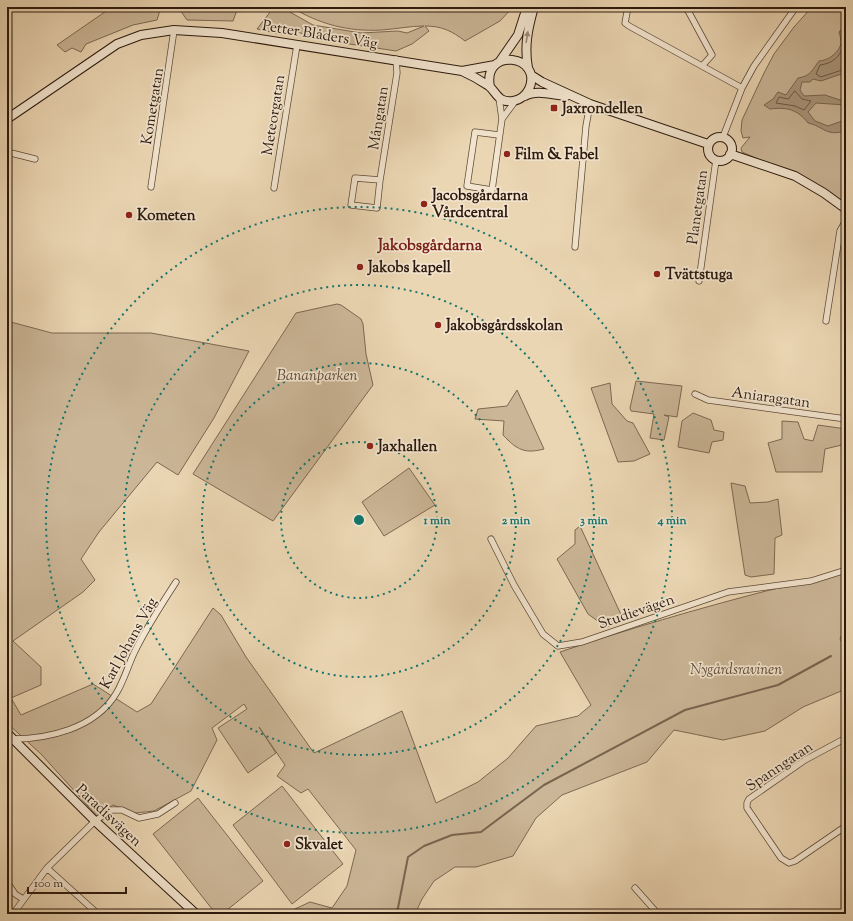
<svg xmlns="http://www.w3.org/2000/svg" width="853" height="921" viewBox="0 0 853 921" font-family="'Sorts Mill Goudy',serif">
	<style>
		.green { fill: #cbb697; stroke: #7c6852 }
		.water { fill: #aa967b; stroke: #78644f }
		.lines { fill: none; stroke-linecap: round; stroke-linejoin: round }
		.shore { stroke: #6b5844; stroke-width: 1 }
		.stream { stroke: #78644f; stroke-width: 2 }
		.street-casing { stroke: #5c4937; stroke-width: 7 }
		.secondary-casing { stroke: #2c1a0e; stroke-width: 10 }
		.street { stroke: #f2e4ce; stroke-width: 5.5 }
		.secondary { stroke: #f2e4ce; stroke-width: 8 }
		.oneway { fill: #998978 }
		.ring { fill: none; stroke: #0f766e; stroke-width: 2; stroke-dasharray: 2 4 }
		.poi-dot { fill: #8f2418; stroke: #f2e4ce; stroke-width: 1.5 }
		.labels { text-anchor: middle; stroke-width: 3.5; stroke-linejoin: round; paint-order: stroke }
		.street-label { font-size: 15px; fill: #2c1a0e; stroke: #f2e4ce }
		.poi-label { font-size: 15px; font-weight: bold; fill: #2c1a0e; stroke: #f2e4ce; text-anchor: start }
		.park-label { font-size: 15px; font-style: italic; fill: #5c4937; stroke: #f2e4ce }
		.neighbourhood-label { font-size: 16px; font-weight: bold; fill: #7a1f14; stroke: #f2e4ce }
		.centre { fill: #0f766e; stroke: #f2e4ce; stroke-width: 2 }
		.ring-label { font-size: 12px; text-anchor: middle; font-weight: bold; fill: #0f766e; stroke: #f2e4ce; stroke-width: 3.5; stroke-linejoin: round; paint-order: stroke }
	</style>
	<rect width="100%" height="100%" fill="#ebd6b3"/>
	<filter id="stains"><feTurbulence type="fractalNoise" baseFrequency=".005" numOctaves="4"/><feColorMatrix values="0 0 0 0 .2 0 0 0 0 .09 0 0 0 0 .02 0 0 0 .5 -.17"/></filter>
	<radialGradient id="worn" r=".72"><stop offset=".6" stop-color="#630" stop-opacity="0"/><stop offset="1" stop-color="#630" stop-opacity=".3"/></radialGradient>
	<path class="green" d="M112,7H161L157,20L133,25L86,44L81,52L72,48L65,52L57,45Z
		M178,7H238L233,21L187,20Z
		M274,7H281L313,25L361,33L398,31L407,33L424,26C410,26 396,29 382,30C348,32 319,24 291,7H513L500,21L465,41C452,31 442,26 425,26L429,31L412,44L396,51L310,38L297,31L288,30L281,34L257,29Z
		M812,7H846V205L798,176L742,152L741,148L750,137L743,138L741,131L742,120L764,73L774,54L794,27Z
		M337,304L341,305L361,319L363,324L366,354L373,385L273,521L193,474L296,313Z
		M7,321L52,333H151L249,351L214,418L178,475L157,462L99,532L81,559L95,580L83,592L13,641L41,667V685L11,698L21,715L93,684L137,712L151,704L213,608L221,615L246,657L314,753L402,711L436,803L478,782L508,758L536,726L578,716L591,705L560,652C628,629 697,609 766,591C793,584 820,582 846,572V625L840,639L846,650V689L803,707L765,731L723,740L674,730L647,762L562,795L536,818L513,856L476,867H455L434,881L422,899L415,914H284L310,902L332,908L347,886L356,850L308,789L301,793L277,776L285,765L259,727L276,753L248,773L218,728L247,709L244,704L212,728L217,740L191,791L154,811L135,813L113,805L97,816L41,754L7,723Z
		M636,381L682,386L677,417L664,415L669,417L664,440L650,438L654,414L631,411L630,408Z
		M610,383L612,404L627,421L633,423L650,454L634,461L618,462L591,388Z
		M517,390L544,449C525,454 517,450 503,435L504,421L475,419L478,409L507,406Z
		M693,413L711,420L714,430L724,432L723,440L712,442L709,453L678,447L682,421Z
		M782,421L798,422L804,439L813,441L818,425L846,429V444L825,449L822,472H776L768,443L782,439Z
		M409,468L435,505L384,536L362,502Z
		M731,483L745,486L750,503L768,502L778,499L782,535L775,538L774,574L751,577L745,575Z
		M580,526L624,621L606,627L588,614L557,559L575,544V530Z
		M282,786L343,864L292,904L233,825Z
		M198,798L263,881L222,914H216L153,834Z"/>
	<path class="water" d="M846,24V77L844,73L821,81L813,79L810,82H802L800,90L804,96L825,95L846,102V105L816,103L808,112L815,121L828,126L842,121L846,117V130C828,138 823,126 808,123C797,109 787,107 770,109L764,105L773,99L778,92L786,95L798,78C811,76 812,70 819,61C828,61 840,52 841,43C841,40 840,35 839,32Z"/>
	<g class="lines">
		<path class="shore" d="M846,30L843,34C846,50 837,63 820,65L816,74L821,77L842,70H846
			M795,91L802,99L811,101L804,110L795,106L776,103L779,97L788,99Z"/>
		<path class="stream" d="M393,914L398,908L408,857L424,846L452,835L481,832L544,785L685,710L778,685L831,656"/>
		<g class="street-casing">
			<path id="street" d="M628,7L625,23L629,26L742,88
				M686,7L712,55L702,66
				M499,98L502,119L492,190L467,186L475,132L499,135
				M502,119L516,100
				M723,137L742,88L754,66L796,7
				M7,152L35,159
				M380,180L377,208L351,205L355,178L380,180L397,73L396,59
				M151,187L174,30
				M274,188L297,45
				M575,247L586,126L590,104
				M699,281L716,160
				M826,321L840,231L846,220
				M695,394L708,400L846,419
				M491,539L514,585L543,634L558,646L582,642L728,592L811,581L846,570
				M846,738L805,760L749,799L747,803V808L781,858L789,863L795,861L846,826
				M7,739C46,740 96,729 117,692C124,680 128,666 134,653C146,628 161,605 176,582
				M47,868L98,914
				M7,882L15,894L23,899
				M635,888L658,914
				M13,914L47,868L95,821L111,810H122L139,818L158,814L175,803"/>
		</g>
		<g class="secondary-casing">
			<path id="secondary" d="M500,61L518,35L527,7
				M528,68C524,46 528,28 534,7
				M462,71L495,65
				M531,75L542,82L590,104L708,144
				M525,96C536,89 553,95 566,96
				M7,119L117,44L141,35L174,30L222,33L462,71C471,75 480,80 489,86C497,93 498,103 513,101C520,100 526,95 529,89C544,55 482,46 490,87
				M708 149a12 12 0 1 1 24 0a12 12 0 1 1-24 0Z
				M730,154L795,176L824,193L846,209
				M7,733L95,821L196,914"/>
		</g>
		<use href="#street" class="street"/>
		<use href="#secondary" class="secondary"/>
	</g>
	<defs><path id="oneway-solid" d="M-6-.8H1V-3.2L6.5 0L1 3.2V.8H-6Z"/></defs>
	<use class="oneway" href="#oneway-solid" transform="translate(527 37) rotate(-81)"/>
	<g class="ring">
		<circle cx="359" cy="520" r="78"/>
		<circle cx="359" cy="520" r="157"/>
		<circle cx="359" cy="520" r="235"/>
		<circle cx="359" cy="520" r="313"/>
	</g>
	<g class="poi-dot">
		<rect x="550" y="104" width="8" height="8" rx="2"/>
		<circle cx="507" cy="154" r="4"/>
		<circle cx="424" cy="204" r="4"/>
		<circle cx="129" cy="215" r="4"/>
		<circle cx="360" cy="267" r="4"/>
		<circle cx="657" cy="274" r="4"/>
		<circle cx="438" cy="325" r="4"/>
		<circle cx="370" cy="446" r="4"/>
		<circle cx="287" cy="844" r="4"/>
	</g>
	<g class="labels">
		<g class="street-label">
			<text transform="translate(320 34) rotate(9)" y="5">Petter Blåders Väg</text>
			<text transform="translate(152 106) rotate(-81)" y="5">Kometgatan</text>
			<text transform="translate(273 115) rotate(-81)" y="5">Meteorgatan</text>
			<text transform="translate(378 118) rotate(-81)" y="5">Mångatan</text>
			<text transform="translate(697 207) rotate(-82)" y="5">Planetgatan</text>
			<text transform="translate(771 397) rotate(8)" y="5">Aniaragatan</text>
			<text transform="translate(636 611) rotate(-19)" y="5">Studievägen</text>
			<text transform="translate(128 643) rotate(-61)" y="5">Karl Johans Väg</text>
			<text transform="translate(779 766) rotate(-34)" y="5">Spanngatan</text>
			<text transform="translate(109 815) rotate(43)" y="5">Paradisvägen</text>
		</g>
		<g class="poi-label">
			<text x="562" y="113">Jaxrondellen</text>
			<text x="515" y="159">Film &amp; Fabel</text>
			<text x="432" y="200">Jacobsgårdarna<tspan x="432" dy="17">Vårdcentral</tspan></text>
			<text x="137" y="220">Kometen</text>
			<text x="368" y="272">Jakobs kapell</text>
			<text x="665" y="279">Tvättstuga</text>
			<text x="446" y="330">Jakobsgårdsskolan</text>
			<text x="378" y="451">Jaxhallen</text>
			<text x="295" y="849">Skvalet</text>
		</g>
		<g class="park-label">
			<text x="317" y="380">Bananparken</text>
			<text x="736" y="674">Nygårdsravinen</text>
		</g>
		<g class="neighbourhood-label">
			<text x="430" y="250">Jakobsgårdarna</text>
		</g>
	</g>
	<circle cx="359" cy="520" r="6" class="centre"/>
	<g class="ring-label">
		<text x="437" y="524">1 min</text>
		<text x="516" y="524">2 min</text>
		<text x="594" y="524">3 min</text>
		<text x="672" y="524">4 min</text>
	</g>
	<rect width="853" height="921" fill="none" stroke="#ebd6b3" stroke-width="24"/>
	<rect x="8" y="8" width="837" height="905" fill="none" stroke="#2c1a0e" stroke-width="2"/>
	<rect x="12" y="12" width="829" height="897" fill="none" stroke="#2c1a0e"/>
	<path d="M28 887v6h98v-6" fill="none" stroke="#2c1a0e" stroke-width="2"/>
	<text x="34" y="887" font-size="12" fill="#2c1a0e" stroke="#f2e4ce" stroke-width="3" paint-order="stroke">100 m</text>
	<rect width="100%" height="100%" filter="url(#stains)"/>
	<rect width="100%" height="100%" fill="url(#worn)"/>
</svg>
